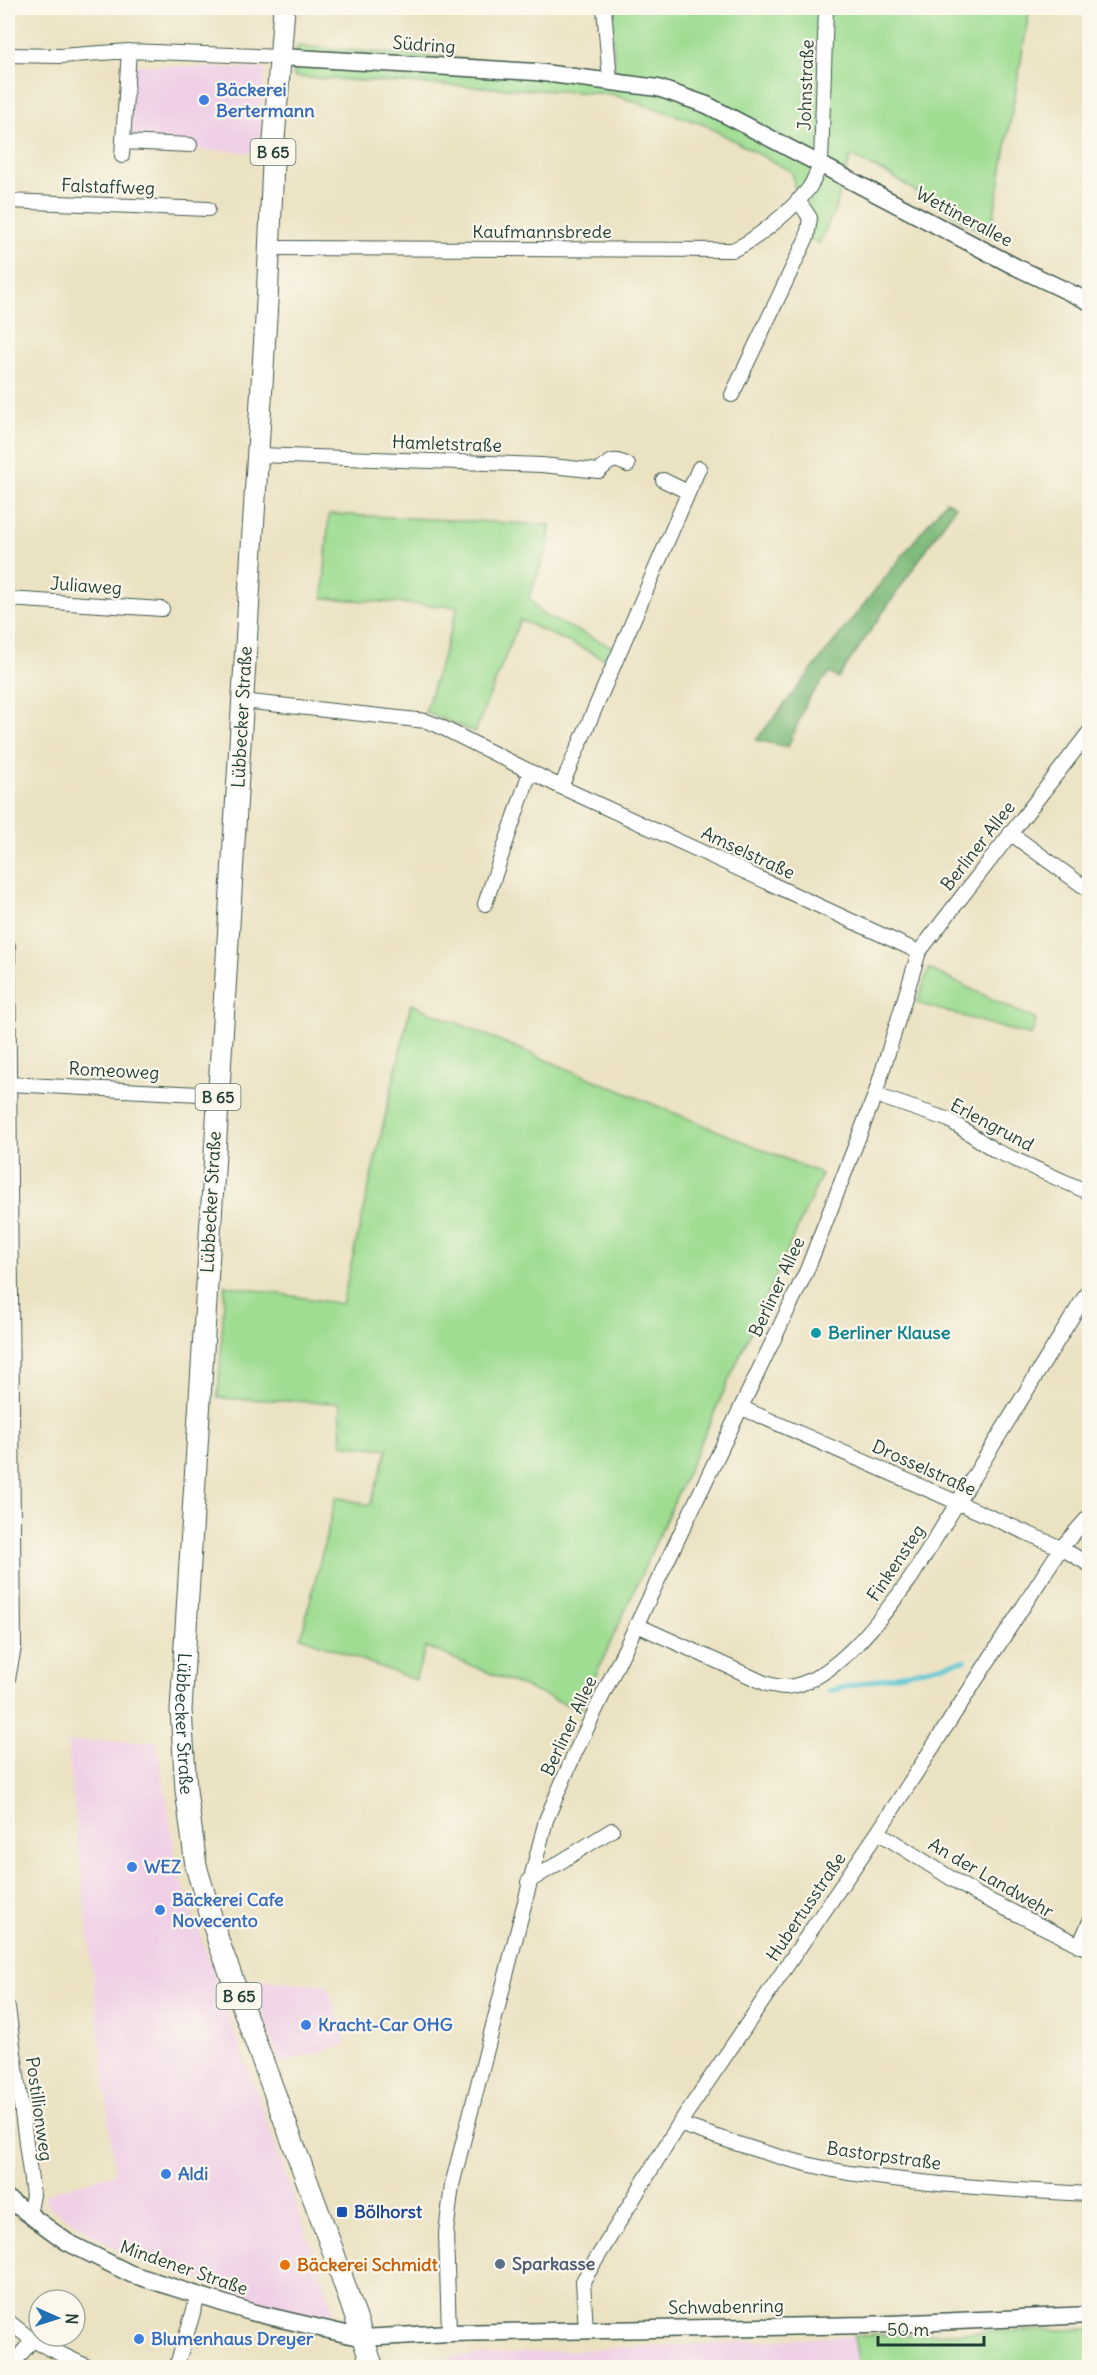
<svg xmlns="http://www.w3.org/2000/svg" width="1097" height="2375" viewBox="0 0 1097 2375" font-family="Delius,sans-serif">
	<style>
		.built { fill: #efd0e7 }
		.green { fill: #9fdd92; stroke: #5f8d63; stroke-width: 1.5 }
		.forest { fill: #7fbc7c; stroke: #4f7c58; stroke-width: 1.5 }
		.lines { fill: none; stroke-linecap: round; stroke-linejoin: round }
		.stream { stroke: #5ac5d3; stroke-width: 4.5 }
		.minor-casing { stroke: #3e5649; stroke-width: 16 }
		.tertiary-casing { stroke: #3e5649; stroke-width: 19 }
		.primary-casing { stroke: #3e5649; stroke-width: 23 }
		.minor { stroke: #fff; stroke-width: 14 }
		.tertiary { stroke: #fff; stroke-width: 16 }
		.primary { stroke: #fff; stroke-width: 21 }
		.shop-dot { fill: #3f7fe0; stroke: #fbf7ec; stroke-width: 2 }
		.culture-dot { fill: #0f9aa8; stroke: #fbf7ec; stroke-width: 2 }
		.transit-dot { fill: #1a4fb4; stroke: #fbf7ec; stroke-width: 2 }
		.service-dot { fill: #5c6f8a; stroke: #fbf7ec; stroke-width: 2 }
		.food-dot { fill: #e8710a; stroke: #fbf7ec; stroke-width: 2 }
		.labels { text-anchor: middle; stroke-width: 4.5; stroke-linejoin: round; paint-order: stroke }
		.shield { fill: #fbf7ec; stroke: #61756b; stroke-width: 1.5 }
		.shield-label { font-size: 16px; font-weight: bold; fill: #1f3d34 }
		.street-label { font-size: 18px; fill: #1f3d34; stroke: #fbf7ec }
		.shop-label { font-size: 18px; font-weight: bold; fill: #366cbe; stroke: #fbf7ec; text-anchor: start }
		.culture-label { font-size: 18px; font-weight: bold; fill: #0d838f; stroke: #fbf7ec; text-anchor: start }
		.transit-label { font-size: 18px; font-weight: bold; fill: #164399; stroke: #fbf7ec; text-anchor: start }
		.service-label { font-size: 18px; font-weight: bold; fill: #4e5e75; stroke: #fbf7ec; text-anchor: start }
		.food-label { font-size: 18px; font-weight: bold; fill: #c56008; stroke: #fbf7ec; text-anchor: start }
	</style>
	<rect width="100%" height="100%" fill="#fbf7ec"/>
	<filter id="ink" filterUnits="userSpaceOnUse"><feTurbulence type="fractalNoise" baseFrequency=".0167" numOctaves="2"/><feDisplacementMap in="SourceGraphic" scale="12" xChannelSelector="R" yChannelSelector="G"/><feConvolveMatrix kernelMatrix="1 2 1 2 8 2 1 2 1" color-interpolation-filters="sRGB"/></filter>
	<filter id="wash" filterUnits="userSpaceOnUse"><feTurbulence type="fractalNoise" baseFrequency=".008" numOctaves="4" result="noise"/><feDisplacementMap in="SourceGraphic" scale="24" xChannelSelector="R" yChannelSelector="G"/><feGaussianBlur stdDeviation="1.35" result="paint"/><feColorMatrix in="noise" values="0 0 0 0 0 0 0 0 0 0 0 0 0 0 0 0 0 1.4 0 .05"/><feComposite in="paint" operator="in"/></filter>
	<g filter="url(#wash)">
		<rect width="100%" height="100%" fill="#ebe2c2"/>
		<path class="built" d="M133,65L265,69L260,153L127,145Z
			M157,1741L178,1872L335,2314L298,2312L256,2301L121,2252L48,2206L45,2194L115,2173L67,1742Z
			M250,1979L327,1985L347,2044L280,2063Z
			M854,2336L859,2367L395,2368L392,2360Z"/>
		<path class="green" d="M611,8H930L926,11L1030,8L990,238L890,175L851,156L836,207L819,243L803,238L792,172L705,125L611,94L294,77L297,46L615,71Z
			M329,514L550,525L548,546L529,597L541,614L615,648L608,660L520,620L475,732L425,712L458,607L323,598Z
			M929,969L1036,1020L1031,1036L917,1003Z
			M411,1004L822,1174L580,1710L426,1647L415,1680L301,1637L336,1497L370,1505L388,1449L342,1444L340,1403L218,1398L225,1285L342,1304Z
			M1089,2329V2368L859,2367L854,2336Z"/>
		<path class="forest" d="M946,501L956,506L838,678L829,673L808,699L788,747L756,740Z"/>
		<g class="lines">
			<path class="stream" d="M828,1691L966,1660"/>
		</g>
	</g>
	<g filter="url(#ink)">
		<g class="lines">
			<g class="minor-casing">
				<path id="minor" d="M604,8L610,80
					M8,55L60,56L129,51L281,57
					M124,142L190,145
					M122,156L129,51
					M8,201L208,209
					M269,248L732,250C753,243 795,207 809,188C814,181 817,171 821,163L826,8
					M732,395L807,237L810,218L798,200
					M258,455L542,465L599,471C611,461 612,457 628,465
					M663,480L688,492
					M8,599L162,609
					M243,701L426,721L437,725L561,787L919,952
					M561,787L699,468
					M1010,833L1090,891
					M485,904L530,772
					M8,946L14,1647L8,1679
					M9,1084L218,1095
					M875,1095L949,1120L996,1151L1090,1193
					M742,1408L1061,1548L1090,1565
					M637,1625L767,1684C773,1685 779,1687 785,1687C833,1685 885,1613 911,1578L1090,1288
					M878,1832L976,1894L1090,1950
					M528,1882L612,1830
					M1079,1946L1090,1921
					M8,2008L33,2195L29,2215
					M679,2124C734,2143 791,2163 849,2173C928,2185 1010,2190 1090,2194
					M8,2321L32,2340L90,2368
					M586,2330L583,2281L679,2124L878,1832L1061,1548L1090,1515
					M449,2333L446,2233L452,2185L546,1820L574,1755L807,1270L875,1095L919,952L1090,731
					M8,2363L18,2358L32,2340
					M176,2368L198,2297"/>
			</g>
			<g class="tertiary-casing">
				<path id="tertiary" d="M281,57L536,72L658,88L707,105L1016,267L1090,302
					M8,2199L67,2242L131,2274L251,2312L363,2338L449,2333L867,2325L1090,2315"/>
			</g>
			<g class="primary-casing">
				<g id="primary">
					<path id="s1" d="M284,8L274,140L267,302L181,1710L186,1790L196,1866L219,1943L333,2251L373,2368"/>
				</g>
			</g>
			<use href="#minor" class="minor"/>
			<use href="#tertiary" class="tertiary"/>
			<use href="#primary" class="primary"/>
		</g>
	</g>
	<g class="shop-dot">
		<circle cx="204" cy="100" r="6"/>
		<circle cx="132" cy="1867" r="6"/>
		<circle cx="160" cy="1910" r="6"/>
		<circle cx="306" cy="2025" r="6"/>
		<circle cx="166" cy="2174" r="6"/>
		<circle cx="139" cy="2339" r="6"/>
	</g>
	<circle class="culture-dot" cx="816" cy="1333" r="6"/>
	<rect class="transit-dot" x="336" y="2206" width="12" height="12" rx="3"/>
	<circle class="service-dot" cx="500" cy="2264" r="6"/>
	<circle class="food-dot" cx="285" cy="2265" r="6"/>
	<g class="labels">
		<g class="shield">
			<rect x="250.5" y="139" width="45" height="26" rx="4.5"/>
			<rect x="195.5" y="1084" width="45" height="26" rx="4.5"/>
			<rect x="216.5" y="1983" width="45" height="26" rx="4.5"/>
		</g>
		<g class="shield-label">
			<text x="273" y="158">B 65</text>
			<text x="218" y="1103">B 65</text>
			<text x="239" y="2002">B 65</text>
		</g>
		<g class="street-label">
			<text transform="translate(424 45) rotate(4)" y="6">Südring</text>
			<text transform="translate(806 85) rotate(-88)" y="6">Johnstraße</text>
			<text transform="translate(108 187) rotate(2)" y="6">Falstaffweg</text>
			<text transform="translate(964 217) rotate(28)" y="6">Wettinerallee</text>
			<text x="542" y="238">Kaufmannsbrede</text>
			<text transform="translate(447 444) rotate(2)" y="6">Hamletstraße</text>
			<text transform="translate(86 586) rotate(4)" y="6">Juliaweg</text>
			<text transform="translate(242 717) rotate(-87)" y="6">Lübbecker Straße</text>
			<text transform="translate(978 846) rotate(-52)" y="6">Berliner Allee</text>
			<text transform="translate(748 853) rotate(25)" y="6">Amselstraße</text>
			<text transform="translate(114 1071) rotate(3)" y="6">Romeoweg</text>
			<text transform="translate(992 1125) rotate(28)" y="6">Erlengrund</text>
			<text transform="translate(211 1202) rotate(-87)" y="6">Lübbecker Straße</text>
			<text transform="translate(777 1287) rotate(-65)" y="6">Berliner Allee</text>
			<text transform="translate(924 1468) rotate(24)" y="6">Drosselstraße</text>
			<text transform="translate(896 1563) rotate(-56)" y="6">Finkensteg</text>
			<text dy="6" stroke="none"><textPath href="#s1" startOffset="1719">Lübbecker Straße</textPath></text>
			<text transform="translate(569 1726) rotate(-65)" y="6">Berliner Allee</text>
			<text transform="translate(991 1878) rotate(30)" y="6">An der Landwehr</text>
			<text transform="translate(806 1907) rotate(-56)" y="6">Hubertusstraße</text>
			<text transform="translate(39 2109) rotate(82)" y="6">Postillionweg</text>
			<text transform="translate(884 2156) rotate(8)" y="6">Bastorpstraße</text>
			<text transform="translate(184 2268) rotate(19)" y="6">Mindener Straße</text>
			<text transform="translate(726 2307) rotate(-1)" y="6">Schwabenring</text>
		</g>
		<g class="shop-label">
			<text x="216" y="96">Bäckerei<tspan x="216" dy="21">Bertermann</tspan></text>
			<text x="144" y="1873">WEZ</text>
			<text x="172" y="1906">Bäckerei Cafe<tspan x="172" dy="21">Novecento</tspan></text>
			<text x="318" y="2031">Kracht-Car OHG</text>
			<text x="178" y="2180">Aldi</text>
			<text x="151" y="2345">Blumenhaus Dreyer</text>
		</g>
		<g class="culture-label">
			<text x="828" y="1339">Berliner Klause</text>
		</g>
		<g class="transit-label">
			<text x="354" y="2218">Bölhorst</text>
		</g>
		<g class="service-label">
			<text x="512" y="2270">Sparkasse</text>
		</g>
		<g class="food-label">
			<text x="297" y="2271">Bäckerei Schmidt</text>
		</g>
	</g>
	<rect width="1097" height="2375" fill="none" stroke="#fbf7ec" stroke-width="30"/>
	<g transform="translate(57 2318) rotate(93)"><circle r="28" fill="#fbf7ec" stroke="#a3ada2" stroke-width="1.5"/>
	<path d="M0-4.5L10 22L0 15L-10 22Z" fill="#1f6fb2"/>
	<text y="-9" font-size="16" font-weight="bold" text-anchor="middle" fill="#1f3d34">N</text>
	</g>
	<path d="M878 2336v9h106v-9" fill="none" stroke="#1f3d34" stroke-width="3"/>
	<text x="887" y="2336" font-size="18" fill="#1f3d34" stroke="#fbf7ec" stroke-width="4.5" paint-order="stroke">50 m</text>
</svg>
